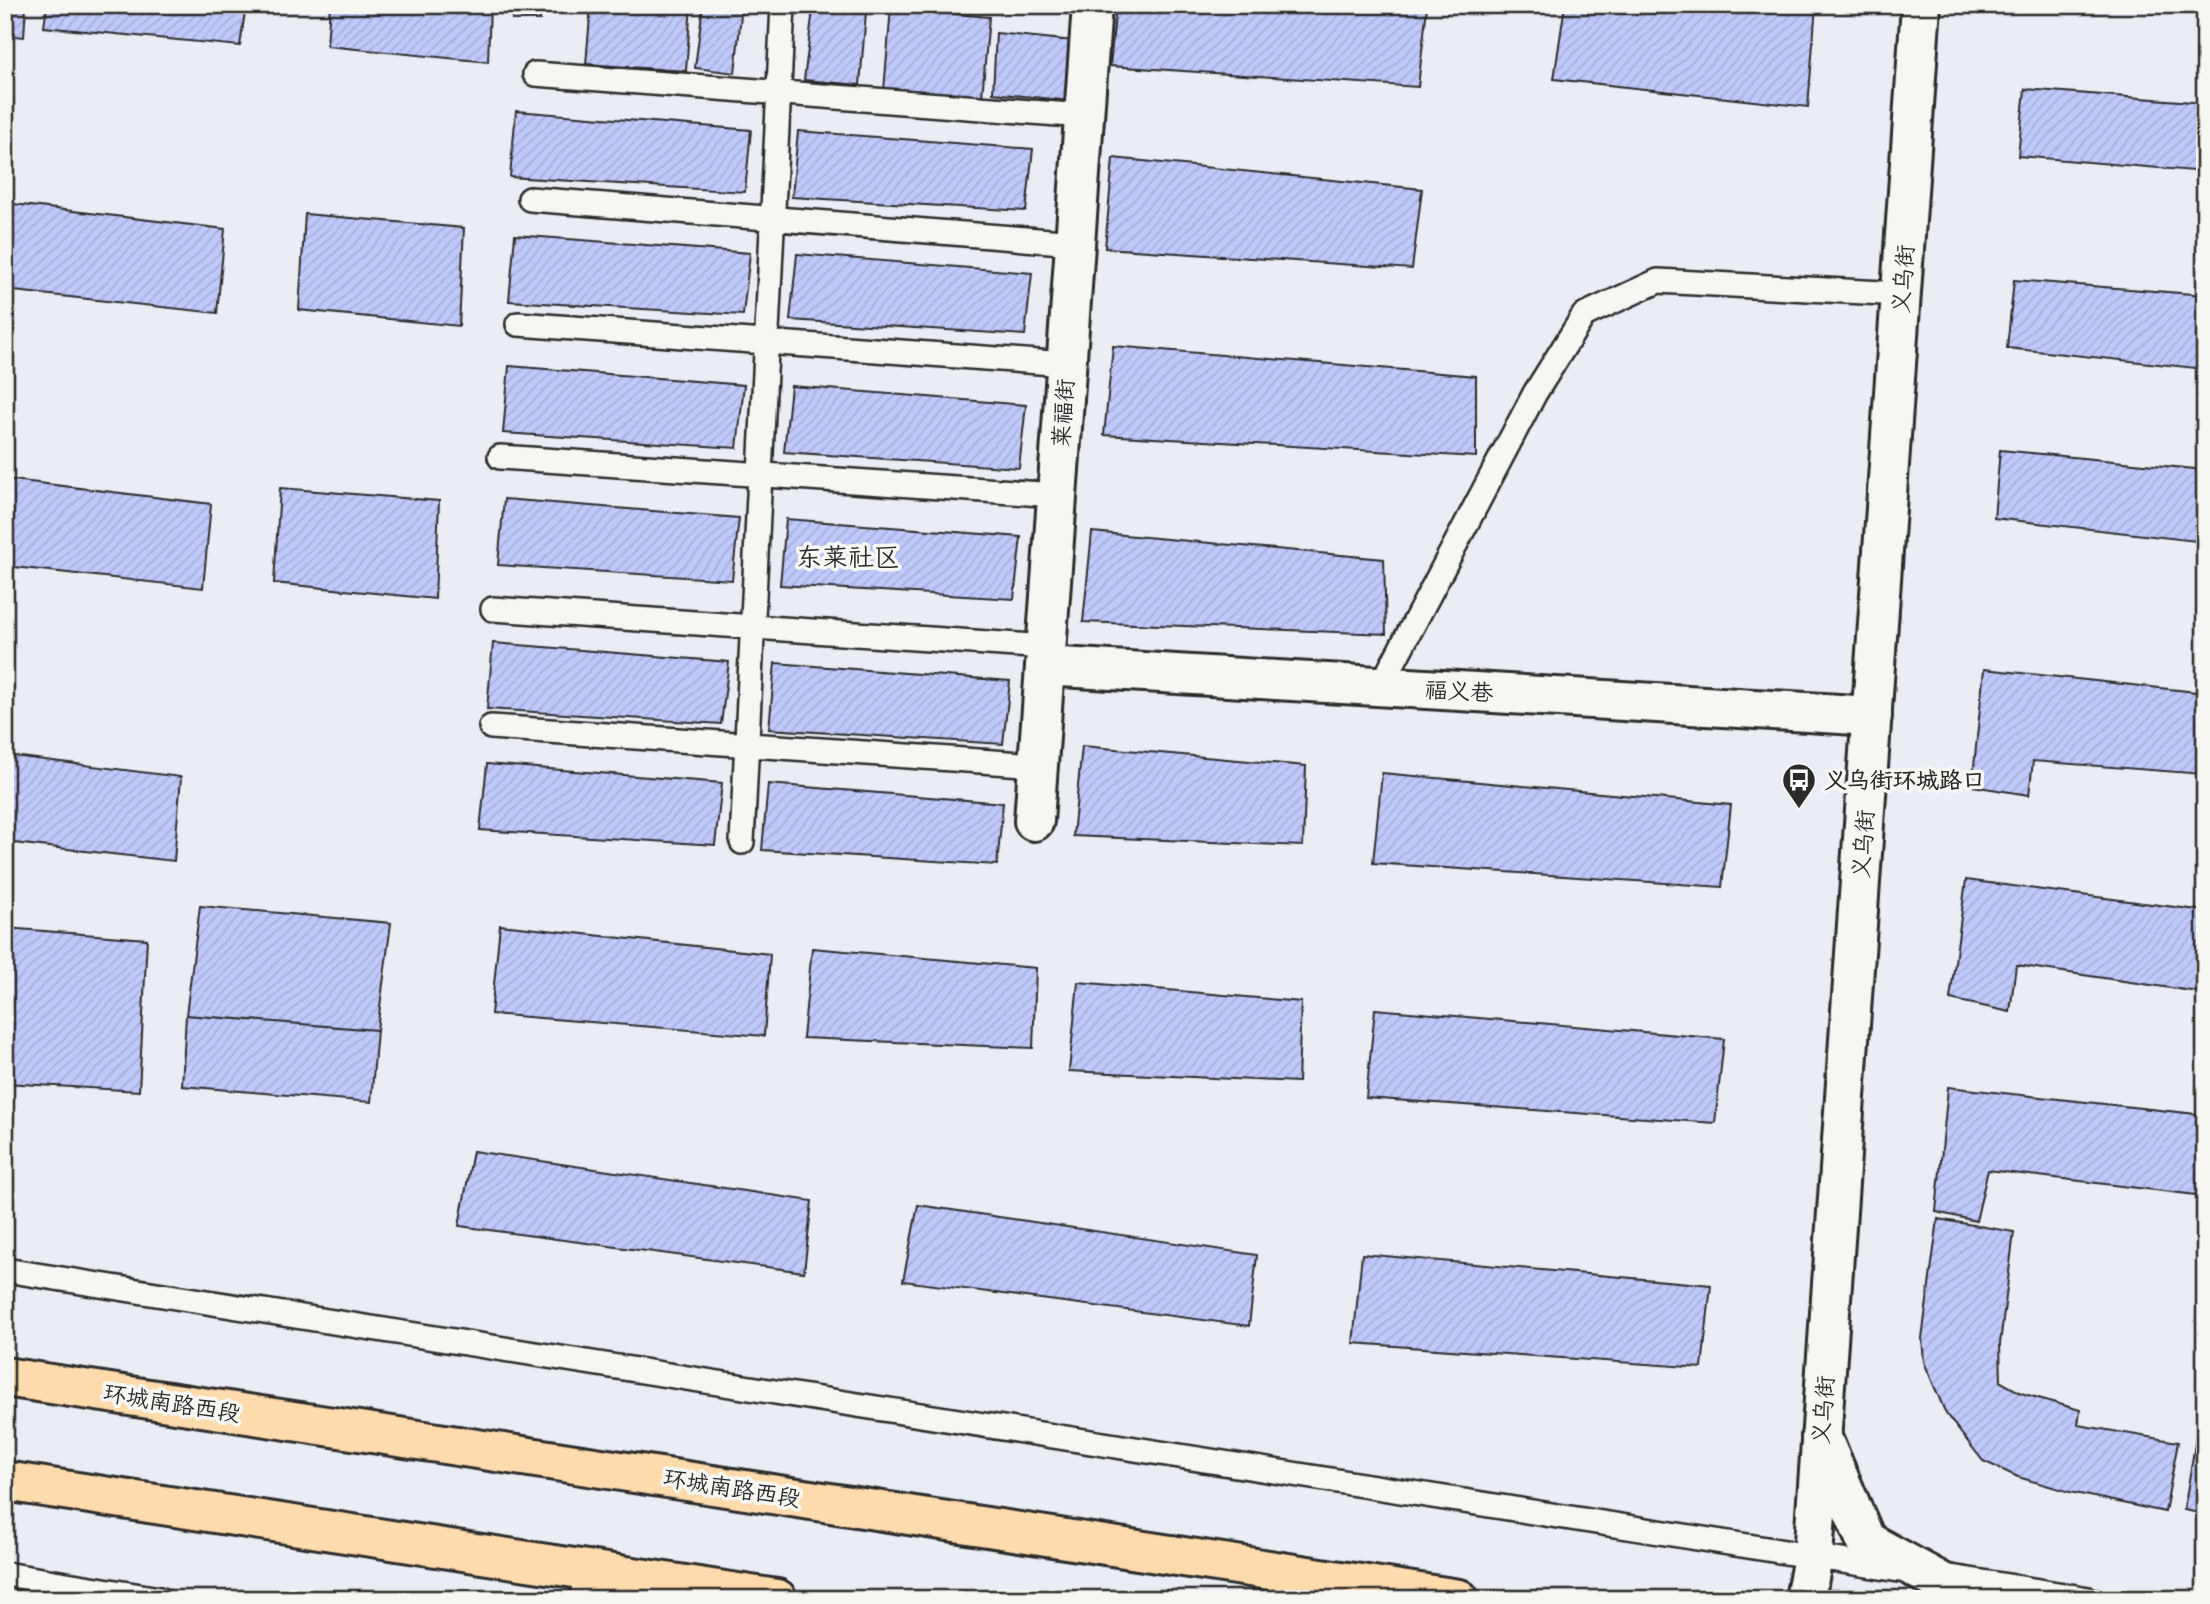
<svg xmlns="http://www.w3.org/2000/svg" width="2210" height="1604" viewBox="0 0 2210 1604" font-family="'Playpen Sans','LXGW WenKai TC',sans-serif">
	<style>
		.building { fill: url(#building-hatch); stroke: #2b2b2b; stroke-width: 2 }
		.lines { fill: none; stroke-linecap: round; stroke-linejoin: round }
		.service-casing { stroke: #2b2b2b; stroke-width: 28 }
		.minor-casing { stroke: #2b2b2b; stroke-width: 44 }
		.tertiary-casing { stroke: #2b2b2b; stroke-width: 44 }
		.secondary-casing { stroke: #2b2b2b; stroke-width: 44 }
		.primary-casing { stroke: #2b2b2b; stroke-width: 44 }
		.service { stroke: #f6f6f2; stroke-width: 23 }
		.minor { stroke: #f6f6f2; stroke-width: 38 }
		.tertiary { stroke: #f6f6f2; stroke-width: 38 }
		.secondary { stroke: #f6f6f2; stroke-width: 38 }
		.primary { stroke: #fedbac; stroke-width: 38 }
		.labels { text-anchor: middle; stroke-width: 7; stroke-linejoin: round; paint-order: stroke }
		.street-label { font-size: 23px; fill: #2b2b2b; stroke: #f6f6f2 }
		.poi-label { font-size: 23px; font-weight: bold; fill: #2b2b2b; stroke: #f6f6f2; text-anchor: start }
		.quarter-label { font-size: 26px; fill: #2b2b2b; stroke: #f6f6f2 }
	</style>
	<defs>
		<pattern id="building-hatch" width="6" height="6" patternUnits="userSpaceOnUse" patternTransform="scale(1.75)"><rect width="6" height="6" fill="#c0c9fb"/><path d="M-1 1l2-2M0 6l6-6M5 7l2-2" fill="none" stroke="#a5add7"/></pattern>
	</defs>
	<rect width="100%" height="100%" fill="#ebedf4"/>
	<filter id="ink" filterUnits="userSpaceOnUse"><feTurbulence type="fractalNoise" baseFrequency=".0143" numOctaves="2"/><feDisplacementMap in="SourceGraphic" scale="14" xChannelSelector="R" yChannelSelector="G"/><feConvolveMatrix kernelMatrix="1 2 1 2 8 2 1 2 1" color-interpolation-filters="sRGB"/></filter>
	<g filter="url(#ink)">
		<path class="building" d="M5,5H26L24,37L5,35Z
			M47,5H246L240,46L44,27Z
			M330,5H490L488,62L327,46Z
			M513,5H541L540,20H512Z
			M591,5H691L686,71L586,64Z
			M703,5H742L735,73L695,68Z
			M1116,5H1406L1427,7L1418,87L1110,66Z
			M1565,5H1726L1744,7V5H1816L1808,107L1554,79Z
			M891,8L989,17L982,97L884,90Z
			M813,9L866,12L860,85L804,80Z
			M996,33L1073,41L1071,101L993,93Z
			M2025,89L2205,103V172L2018,156Z
			M516,111L751,130L745,192L510,177Z
			M798,131L1033,149L1026,211L792,197Z
			M1113,158L1422,189L1412,269L1105,248Z
			M5,203L225,229L217,313L5,290Z
			M305,214L464,228L459,326L299,310Z
			M515,235L750,253L743,315L509,301Z
			M797,254L1032,273L1025,335L790,320Z
			M2014,280L2205,295V369L2007,348Z
			M1113,346L1476,376V457L1104,435Z
			M509,366L744,385L737,448L503,433Z
			M791,386L1026,405L1019,468L784,452Z
			M2000,450L2205,470V542L1994,518Z
			M5,479L211,504L203,588L5,566Z
			M280,488L439,501L435,599L274,583Z
			M504,499L739,518L732,580L498,565Z
			M786,519L1021,537L1014,599L780,585Z
			M1092,532L1384,559L1386,634L1083,622Z
			M493,643L729,662L721,724L487,709Z
			M775,663L1010,681L1003,744L769,729Z
			M1984,669L2205,693L2203,774L2033,761L2029,795L1972,786Z
			M1082,746L1306,766L1303,846L1073,836Z
			M5,755L181,777L174,861L5,842Z
			M487,764L722,783L715,845L480,830Z
			M1382,773L1731,805L1722,887L1373,863Z
			M768,784L1003,803L997,865L762,850Z
			M1966,880L2205,911V993L2016,965L2010,1012L1950,999Z
			M200,906L391,923L377,1030L186,1015Z
			M500,925L770,954L764,1036L491,1014Z
			M5,928L147,939L139,1091L5,1083Z
			M812,948L1036,968L1033,1048L803,1038Z
			M1078,982L1301,1002L1298,1082L1069,1071Z
			M1375,1009L1724,1039L1715,1123L1366,1098Z
			M186,1015L377,1030L371,1102L182,1086Z
			M1948,1087L2205,1115V1196L1988,1170L1976,1221L1936,1212Z
			M473,1151L812,1201L804,1272L459,1226Z
			M918,1205L1257,1255L1249,1326L903,1281Z
			M1938,1219L2014,1232L2000,1344L2001,1382L2021,1393L2080,1410L2078,1425L2178,1442L2165,1512L2070,1492L2018,1477L1983,1461L1946,1414L1924,1362L1922,1338Z
			M1362,1254L1711,1285L1702,1368L1353,1343Z
			M2198,1426L2205,1428V1514L2184,1510Z"/>
		<g class="lines">
			<g class="service-casing">
				<path id="service" d="M535,74L1084,116
					M530,199L1075,243
					M518,324L1066,364
					M500,457L1057,495
					M493,609L1046,647
					M1381,686L1535,393L1584,315L1658,281L1902,294
					M491,727L1038,765
					M742,842L783,5
					M5,1270L1899,1570
					M5,1574L160,1599
					M1951,1577L2089,1599
					M582,1599L586,1569"/>
			</g>
			<g class="minor-casing">
				<path id="minor" d="M1045,666L1872,716
					M1034,821L1092,5"/>
			</g>
			<g class="tertiary-casing">
				<path id="tertiary" d="M1805,1599L1813,1557L1921,5"/>
			</g>
			<g class="secondary-casing">
				<path id="secondary" d="M1821,1436L1866,1541L1972,1599"/>
			</g>
			<g class="primary-casing">
				<path id="primary" d="M5,1377L1459,1599
					M5,1481L777,1599"/>
			</g>
			<use href="#service" class="service"/>
			<use href="#minor" class="minor"/>
			<use href="#tertiary" class="tertiary"/>
			<use href="#secondary" class="secondary"/>
			<use href="#primary" class="primary"/>
		</g>
	</g>
	<defs>
		<g id="bus-pin" transform="scale(1.75)"><path d="M0 17L-7.5 6A9.5 9.5 0 1 1 7.5 6Z" fill="#2b2b2b" stroke="#f6f6f2"/><path d="M-5-6H5V4H4V6H2V4H-2V6H-4V4H-5ZM-3.5-4V0h7V-4ZM-3.5 1.2v1.5H-2V1.2ZM2 1.2v1.5H3.5V1.2Z" fill="#fff"/></g>
	</defs>
	<g fill-rule="evenodd">
		<use href="#bus-pin" x="1799" y="780"/>
	</g>
	<g class="labels">
		<g class="street-label">
			<text transform="translate(1903 279) rotate(-86)" y="8">义乌街</text>
			<text transform="translate(1063 413) rotate(-86)" y="8">莱福街</text>
			<text transform="translate(1459 691) rotate(3)" y="8">福义巷</text>
			<text transform="translate(1863 844) rotate(-86)" y="8">义乌街</text>
			<text transform="translate(172 1403) rotate(9)" y="8">环城南路西段</text>
			<text transform="translate(1823 1410) rotate(-86)" y="8">义乌街</text>
			<text transform="translate(732 1488) rotate(9)" y="8">环城南路西段</text>
		</g>
		<g class="poi-label">
			<text x="1824" y="788">义乌街环城路口</text>
		</g>
		<g class="quarter-label">
			<text x="848" y="566">东莱社区</text>
		</g>
	</g>
	<rect width="2210" height="1604" fill="none" stroke="#f6f6f2" stroke-width="28"/>
	<rect x="14" y="14" width="2182" height="1576" fill="none" stroke="#2b2b2b" stroke-width="2.5" filter="url(#ink)"/>
</svg>
